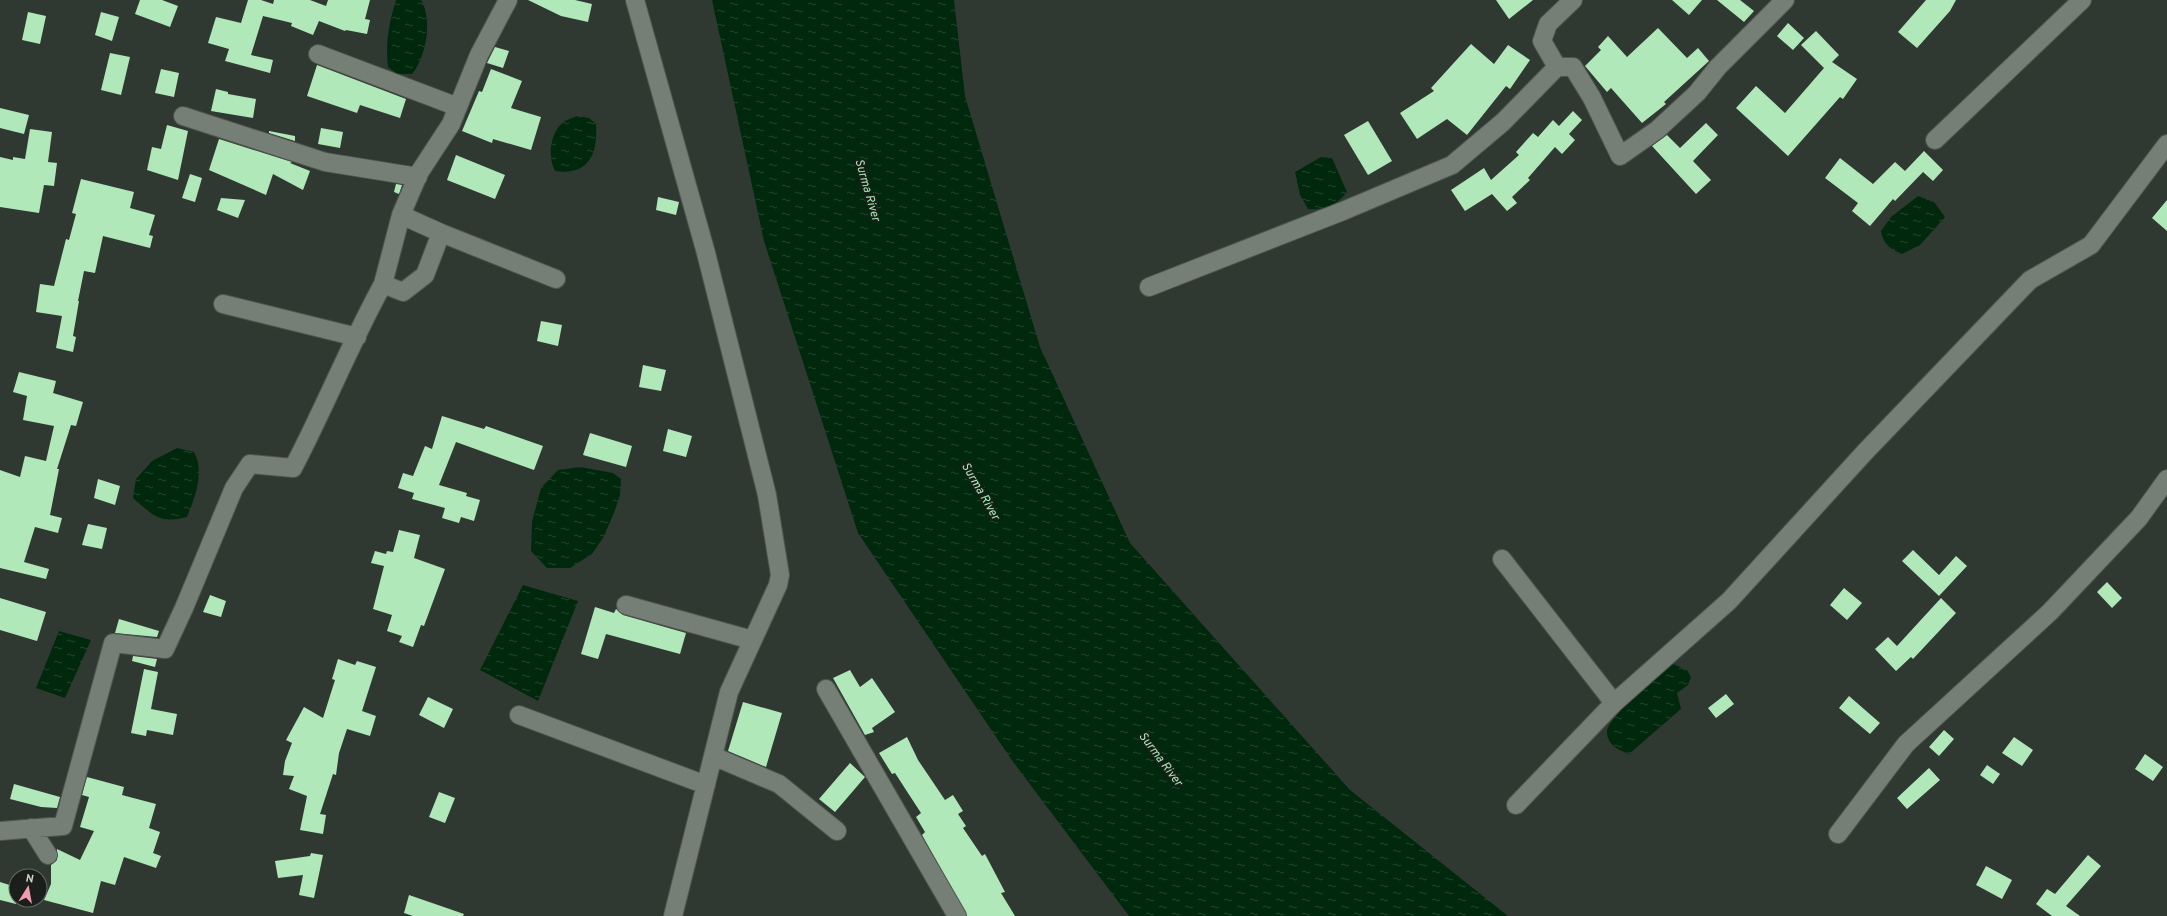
<svg xmlns="http://www.w3.org/2000/svg" width="2167" height="916" viewBox="0 0 2167 916" font-family="Overpass,sans-serif">
	<style>
		.water { fill: url(#water-ripples) }
		.building { fill: #b1e8ba }
		.lines { fill: none; stroke-linecap: round; stroke-linejoin: round }
		.street-casing { stroke: #4f5650; stroke-width: 20 }
		.street { stroke: #757f76; stroke-width: 18 }
		.labels { text-anchor: middle; stroke-width: 4; stroke-linejoin: round; paint-order: stroke }
		.water-label { font-size: 12px; font-style: italic; fill: #a1eeae; stroke: #1b1f1b }
	</style>
	<defs>
		<pattern id="water-ripples" width="26" height="14" patternUnits="userSpaceOnUse"><rect width="26" height="14" fill="#00280c"/><path d="M2 4q2-2 4 0t4 0M15 11q2-2 4 0t4 0" fill="none" stroke="#24462e"/></pattern>
	</defs>
	<rect width="100%" height="100%" fill="#303931"/>
	<path class="water" d="M396,0H421C433,20 426,57 412,74H397L388,67C385,43 389,23 396,0Z
		M712,0H954L965,96L1040,347L1130,543L1350,790L1508,916H1129L1011,759L858,533L764,241Z
		M577,116L589,118L596,124C598,154 589,176 555,171C547,156 550,131 565,121C568,119 573,118 577,116Z
		M1321,157L1332,158L1347,192C1338,204 1323,211 1308,209L1300,195L1295,172Z
		M1918,196L1934,202L1945,217L1920,245L1902,254C1891,249 1883,245 1881,231L1891,217Z
		M177,448L194,452C205,472 195,497 187,517C159,524 154,516 133,498L136,479L152,461Z
		M580,467L613,473L621,479L620,495L614,513L603,538L592,554L570,568H547L531,551L532,522L541,488L558,470Z
		M523,585L578,601L538,701L480,670Z
		M59,631L91,640L65,698L36,688Z
		M1673,664L1687,670L1691,677L1688,685L1677,693L1681,709L1629,754C1619,750 1607,745 1607,732C1608,716 1659,675 1673,664Z"/>
	<path class="building" d="M140,0H162L178,6L170,27L135,14Z
		M248,0H261L273,4L274,0H310L326,6L328,0H370L365,19L370,20L367,34L346,30L345,31L319,21L313,35L291,26L292,23L263,16L251,55L273,60L270,73L225,61L229,49L208,43L216,17L241,23Z
		M528,0H575L592,4L588,22L561,16Z
		M1496,0H1533L1509,19Z
		M1672,0H1702L1689,15Z
		M1717,0H1740L1754,11L1744,22Z
		M1926,0H1956L1950,11L1917,48L1898,32Z
		M28,12L46,16L40,44L22,40Z
		M101,12L119,17L112,41L95,35Z
		M1788,23L1804,38L1793,50L1777,36Z
		M1658,28L1687,58L1698,48L1709,61L1664,102L1666,104L1642,123L1611,88L1607,92L1585,66L1601,50L1598,47L1608,36L1627,57Z
		M1816,31L1839,55L1832,62L1857,79L1843,99L1840,97L1788,156L1736,108L1756,86L1785,113L1824,68L1801,45Z
		M1471,44L1494,64L1508,45L1530,60L1510,89L1506,86L1467,135L1447,119L1417,139L1400,113L1434,91L1431,88Z
		M495,47L509,51L503,68L487,63Z
		M110,53L130,57L121,95L101,90Z
		M317,65L406,99L400,118L360,105L357,113L307,96Z
		M161,69L179,73L174,97L155,93Z
		M491,69L522,81L511,108L541,117L531,150L493,139L492,143L462,131L479,91L482,92Z
		M216,89L228,92V94L256,99L253,118L211,111Z
		M0,108L29,115L24,134L0,128Z
		M1573,111L1582,120L1569,134L1575,140L1562,154L1555,147L1528,178L1530,180L1512,197L1517,203L1507,211L1492,194L1465,211L1451,190L1484,168L1491,180L1519,155L1516,152L1533,133L1538,137L1553,120L1559,126Z
		M1368,121L1392,161L1368,175L1344,135Z
		M1706,123L1718,135L1693,161L1711,180L1696,194L1652,146L1667,135L1680,148Z
		M167,125L188,131L178,180L147,170L152,147L161,149Z
		M321,128L343,132L340,148L318,144Z
		M30,129L52,132L48,162L57,163L54,186L44,185L39,213L0,207V157L13,160V157L25,159Z
		M269,131L295,136V141L269,133Z
		M219,139L292,162L290,163L310,171L303,190L273,174L266,195L209,170Z
		M1924,151L1943,170L1933,181L1923,172L1895,201L1893,199L1870,226L1852,211L1858,203L1825,178L1840,158L1873,184L1895,162L1905,171Z
		M456,155L505,175L495,199L447,180Z
		M190,174L202,178L195,202L182,198Z
		M81,179L134,192L130,208L155,215L149,235L153,236L150,248L103,236L95,273L84,271L78,301H79L73,336L76,337L73,352L56,348L62,316L36,312L40,284L54,286L66,239L69,240L76,214L72,213Z
		M396,184L402,185L399,194L394,192Z
		M658,197L679,202L676,215L656,210Z
		M221,198L245,200L238,218L217,210Z
		M2167,200V231L2152,218Z
		M541,321L562,325L558,346L537,341Z
		M643,365L666,370L661,391L639,387Z
		M19,372L56,381L53,393L83,402L76,426L71,425L57,469H59L50,515L62,518L58,533L35,527L24,562L49,569L46,579L0,568V470L20,477L25,456L46,461L54,426L23,420L27,396L13,392Z
		M442,416L484,429L486,426L543,446L534,470L456,442L439,485L467,493L466,496L480,500L474,521L461,517L459,523L442,518L445,508L412,499L414,493L398,488L403,473L413,476L425,446L432,449Z
		M668,429L692,436L686,457L663,451Z
		M590,433L632,446L626,467L583,455Z
		M98,479L120,486L115,505L94,498Z
		M88,524L107,528L102,549L82,545Z
		M399,530L420,535L414,558L445,569L424,626L421,625L413,647L399,642L402,636L387,631L392,615L373,609L384,566L371,563L375,551L386,554L387,551L393,552Z
		M1913,550L1939,575L1956,556L1967,566L1939,596L1902,561Z
		M2107,582L2122,598L2112,608L2097,592Z
		M1844,588L1862,603L1847,620L1830,605Z
		M210,595L226,601L221,617L203,612Z
		M0,598L46,612L37,641L0,630Z
		M1941,598L1956,613L1913,659L1911,657L1896,671L1875,649L1888,637L1897,646Z
		M595,607L614,613L616,609L623,615L686,633L680,654L606,634L598,659L581,654Z
		M119,619L159,631L157,637L115,633Z
		M133,656L157,659L155,667L132,661Z
		M338,659L355,665L357,661L376,667L362,711L376,716L370,736L347,729L339,753L336,775L333,774L320,814L326,815L323,834L300,830L307,796L289,789L294,776L283,775L285,761L292,743L286,740L304,707L323,718L335,680L332,679Z
		M144,669L158,672L151,709L177,714L173,735L147,730L146,736L131,733Z
		M850,670L860,687L872,678L895,712L872,728L874,732L865,735L833,678Z
		M1726,694L1734,704L1716,718L1708,708Z
		M1849,696L1880,723L1870,734L1839,708Z
		M428,697L453,709L444,728L419,715Z
		M743,702L782,713L766,767L728,751Z
		M1944,730L1954,739L1939,756L1929,747Z
		M907,737L918,760L945,800L953,795L963,811L958,814L966,826L963,828L982,856L985,854L1005,892L1001,893L1015,916H967L922,835L925,832L916,817L921,813L895,773L892,774L879,753Z
		M2014,737L2033,750L2022,766L2002,753Z
		M2145,754L2163,767L2153,781L2135,769Z
		M850,763L865,777L835,812L819,799Z
		M1987,765L2000,774L1993,784L1980,775Z
		M1929,768L1940,780L1907,809L1897,798Z
		M87,777L124,787L122,795L156,804L149,828L160,832L153,853L161,856L156,868L124,857L115,885L101,881L93,913L44,900L51,884V865L57,860V849L80,860L94,831L80,827L89,797L82,795Z
		M14,784L60,797L57,808L41,807L10,799Z
		M439,792L455,798L445,823L429,817Z
		M311,853L323,855L314,898L299,895L303,875L278,878L275,861L310,856Z
		M2088,855L2101,866L2066,906L2080,916H2052L2036,904L2047,889L2055,894Z
		M1986,866L2012,880L2002,899L1976,885Z
		M0,882L16,887V904L0,900Z
		M409,895L464,914L463,916H413L404,913Z"/>
	<g class="lines">
		<g class="street-casing">
			<path id="street" d="M635,0L706,253L767,495L780,575L778,585L729,692L673,916
				M318,54L458,107
				M1557,67L1542,41L1548,24L1573,0
				M183,116L325,162L418,177
				M1935,140L2082,0
				M441,233L556,279
				M383,284L401,215
				M1149,287L1343,211L1452,165L1503,122L1557,67H1573L1592,98L1620,156L1657,130L1697,93L1718,67L1785,0
				M223,304L357,337
				M1502,559L1614,703
				M626,605L752,640
				M826,689L957,916
				M519,715L706,785
				M713,756L779,784L837,831
				M1516,805L1614,703L1729,601L1865,452L2030,280L2091,245L2167,144
				M31,828L48,855
				M0,831L63,826L113,643L165,649L184,608L234,488L250,464L293,468C325,407 350,344 383,284L403,292L425,275L441,233L401,215L419,173L451,124L479,55L508,0
				M1838,834L1906,744L2050,612L2139,518L2167,479"/>
		</g>
		<use href="#street" class="street"/>
	</g>
	<g class="labels">
		<g class="water-label">
			<text transform="translate(868 190) rotate(74)" y="4">Surma River</text>
			<text transform="translate(981 491) rotate(60)" y="4">Surma River</text>
			<text transform="translate(1161 759) rotate(53)" y="4">Surma River</text>
		</g>
	</g>
	<g transform="translate(28 888) rotate(11)"><circle r="19" fill="#1b1f1b" stroke="#636763"/>
	<path d="M0-3L7 15L0 10L-7 15Z" fill="#f29aae"/>
	<text y="-6" font-size="11" font-weight="bold" text-anchor="middle" fill="#ced4cf">N</text>
	</g>
</svg>
